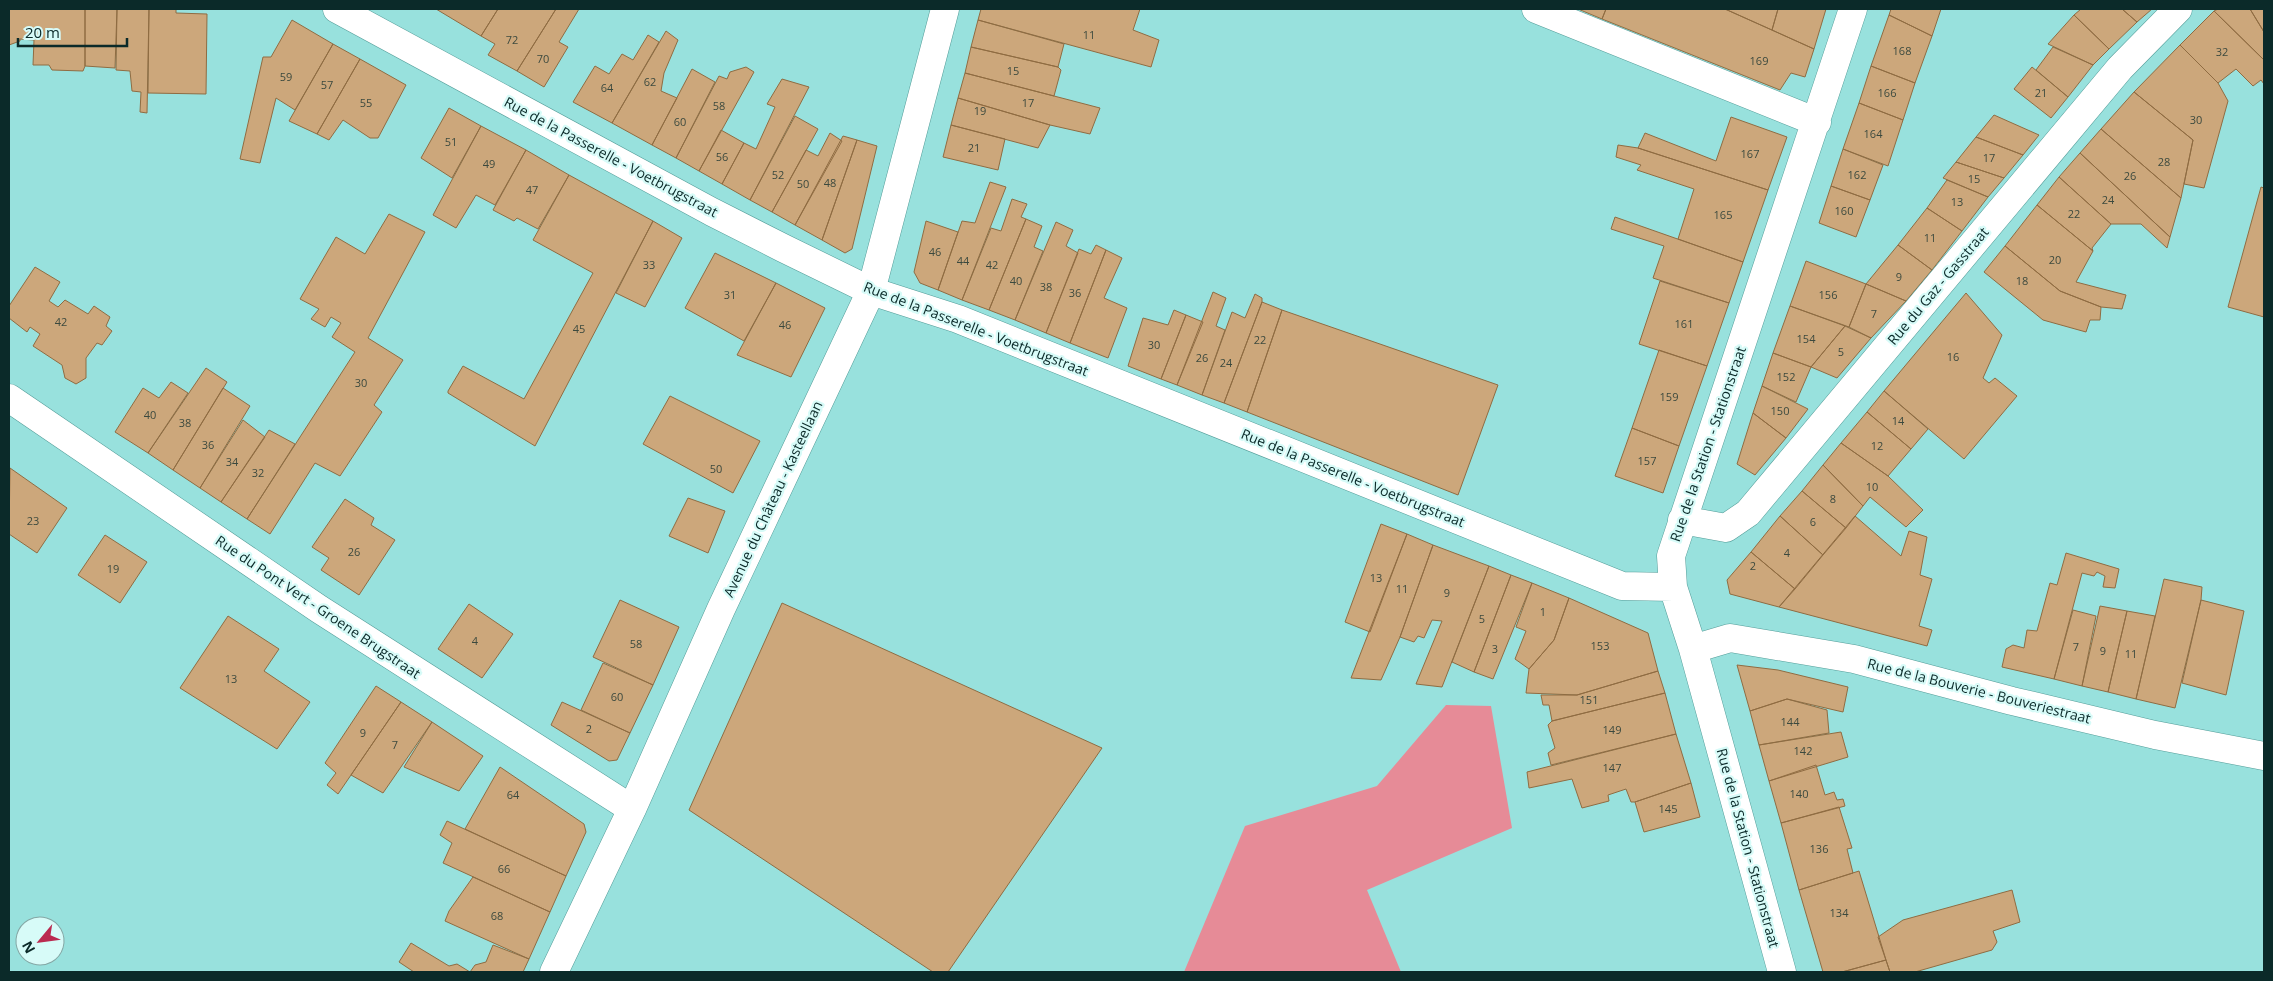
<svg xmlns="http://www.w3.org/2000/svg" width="2273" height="981" viewBox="0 0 2273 981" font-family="'Open Sans',sans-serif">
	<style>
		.green { fill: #e68b97 }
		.building { fill: #cca77b; stroke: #8f6c42 }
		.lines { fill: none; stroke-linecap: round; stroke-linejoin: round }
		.minor-casing { stroke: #549d99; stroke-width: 29 }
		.minor { stroke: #fff; stroke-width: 28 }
		.labels { text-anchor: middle; stroke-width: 4.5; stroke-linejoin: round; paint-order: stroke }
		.number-label { font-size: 11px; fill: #3b493e }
		.street-label { font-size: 14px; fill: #0b2a29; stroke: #d7fbf8 }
	</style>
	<rect width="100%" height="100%" fill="#98e1dd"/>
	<path class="green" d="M1446,705L1491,706L1512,828L1367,890L1401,972H1184L1245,826L1377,786Z"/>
	<path class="building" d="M9,9H85V66L83,71L52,70L49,65H33L34,40L20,39V41L9,45Z
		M85,9H117L115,68L85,66Z
		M117,9H149L147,113L140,112L141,92L132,91L130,71L116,70Z
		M149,9H176V13L207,14L206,94L148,93Z
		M436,9H498L481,36Z
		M498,9H556L517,71L488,55L495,44L481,36Z
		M556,9H579L559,42L568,47L544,87L517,71Z
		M981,9H1140L1133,30L1159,40L1151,67L978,20Z
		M1578,9H1606L1602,19Z
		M1606,9H1725L1814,49L1805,77L1791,73L1780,90L1602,19Z
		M1725,9H1778L1772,30Z
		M1778,9H1826L1814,49L1772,30Z
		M1891,9H1941L1932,36L1889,15Z
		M2081,9H2122L2137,22L2109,49L2074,15Z
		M2122,9H2152L2137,22Z
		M2218,9H2250L2264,32V60L2214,11Z
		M2250,9H2264V32Z
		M2214,11L2264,60V84L2261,80L2253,86L2236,69L2218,83L2180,45Z
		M1889,15L1932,36L1915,83L1871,66Z
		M2074,15L2109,49L2093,65L2048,44Z
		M292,20L333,44L295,110L276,98L260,163L240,159L263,57H271Z
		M978,20L1064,44L1058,67L971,47Z
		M666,31L678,40L664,73L661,91L677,98L652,145L612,123Z
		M648,35L659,42L612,123L573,102L595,66L609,74L622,54L633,60Z
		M333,44L360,59L317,134L289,121Z
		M2180,45L2218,83L2228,101L2204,188L2184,184L2193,140L2134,92Z
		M971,47L1058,67L1061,70L1054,96L965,73Z
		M2053,47L2093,65L2068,97L2036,70Z
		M360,59L406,85L378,138H370L343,120L329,140L317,134Z
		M1871,66L1915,83L1903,120L1859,103Z
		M746,67L754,72L699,171L676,158L719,76L727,79L730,72Z
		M2032,67L2068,97L2051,118L2014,89Z
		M692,69L715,82L676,158L652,145Z
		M965,73L1054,96L1100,108L1090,134L1050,125L958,98Z
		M782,79L809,87L750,200L722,184L744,143L756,149L775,107L767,104Z
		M2134,92L2193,140L2181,198L2101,129Z
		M958,98L1050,125L1038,148L951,125Z
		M1859,103L1903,120L1888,166L1843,149Z
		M449,108L481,126L452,178L421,158Z
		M1994,115L2039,135L2023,155L1976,137Z
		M795,116L818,129L772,212L750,200Z
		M1731,117L1787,137L1768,190L1638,148L1645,133L1716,161Z
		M951,125L1005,139L998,170L943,157Z
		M481,126L526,150L495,205L476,195L456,228L433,215Z
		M2101,129L2181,198L2170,237L2080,153Z
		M721,130L744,143L722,184L699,171Z
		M830,133L842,141L795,225L772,212L806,150L818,156Z
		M843,136L857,140L822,240L795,225Z
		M1976,137L2023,155L2004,178L1956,162Z
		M857,140L877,146L852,249L845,253L822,240Z
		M1618,145L1638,148L1768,190L1743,262L1678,239L1694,189L1637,170L1641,165L1616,157Z
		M1843,149L1883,165L1870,200L1831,186Z
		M526,150L569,175L538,229L517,218L514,221L493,210Z
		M2080,153L2170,237L2167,248L2141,224H2111L2059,177Z
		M1956,162L2004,178L1988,197L1943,178Z
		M569,175L653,221L535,446L448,393V391L463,366L524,399L593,273L533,240Z
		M2059,177L2111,224L2092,248L2093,251L2037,205Z
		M1947,180L1988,197L1962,231L1927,208Z
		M990,182L1006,187L962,300L938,290L962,221L975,223Z
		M1831,186L1870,200L1856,237L1819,223Z
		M2261,187L2264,188V317L2228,307Z
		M1012,199L1027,204L1021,217L1026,219L989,310L962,300L991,228L1001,231Z
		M2037,205L2093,251L2076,282L2126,295L2122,309L2101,307L2060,291L2005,246Z
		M1927,208L1962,231L1932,270L1898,245Z
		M389,214L425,232L368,338L403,360L374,405L382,412L340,476L315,463L270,534L247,519L355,352L332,337L341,323L331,317L325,327L311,319L319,309L300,299L336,237L365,254Z
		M1615,217L1743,262L1729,303L1653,278L1664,246L1611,229Z
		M1026,219L1042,226L1034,247L1043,251L1015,320L989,310Z
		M653,221L682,238L645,307L616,293Z
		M926,221L958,232L938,290L920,283L914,272Z
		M1056,222L1073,230L1066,246L1078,253L1046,333L1015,320Z
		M1096,245L1106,250L1070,343L1046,333L1079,249L1091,254Z
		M1898,245L1932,270L1906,301L1866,284Z
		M2005,246L2060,291L2101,307L2100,320H2090L2086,332L2043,320L1984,272Z
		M1106,250L1122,258L1104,298L1127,308L1108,358L1070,343Z
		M715,253L776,283L744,341L685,308Z
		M1806,261L1866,284L1849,327L1790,306Z
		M35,267L60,282L49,301L58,307L65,300L88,314L94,306L110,317L106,326L112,331L102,345L97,343L86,358V378L76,384L65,378L62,365L33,346L40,334L30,327L27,332L9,318V306Z
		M1660,281L1729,303L1707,366L1639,344Z
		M776,283L825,308L791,377L737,355Z
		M1866,284L1906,301L1871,338L1849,327Z
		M1213,292L1226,298L1216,326L1225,330L1202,395L1177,385Z
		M1966,293L2002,335L1983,378L1989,383L1995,378L2017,396L1964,459L1884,391Z
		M1255,294L1262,298V302L1224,403L1202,395L1232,312L1245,318Z
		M1262,302L1282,310L1247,412L1224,403Z
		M1790,306L1845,326L1811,367L1773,353Z
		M1174,310L1186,315L1161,379L1128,366L1143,318L1168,325Z
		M1282,310L1498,385L1458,495L1247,412Z
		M1186,315L1203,322L1177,385L1161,379Z
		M1845,326L1871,338L1837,378L1811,367Z
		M1659,350L1707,366L1679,446L1632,428Z
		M1773,353L1811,367L1796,402L1762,386Z
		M206,368L227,382L173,470L148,453Z
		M171,382L188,393L148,453L115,432L143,388L159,398Z
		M1762,386L1808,409L1786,438L1753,413Z
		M223,388L250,406L200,488L173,470Z
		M1884,391L1928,429L1911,449L1867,412Z
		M670,396L760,441L733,493L643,444Z
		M1867,412L1911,449L1888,476L1841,443Z
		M1753,413L1786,438L1755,475L1737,464Z
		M243,420L265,437L221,502L200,488Z
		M1632,428L1679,446L1663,493L1615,476Z
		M269,430L295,444L247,519L221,502Z
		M1841,443L1888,476L1923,510L1906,527L1870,497L1863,506L1823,465Z
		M1823,465L1863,506L1846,528L1802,491Z
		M10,468L67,508L37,553L9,534Z
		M1802,491L1846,528L1823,555L1780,516Z
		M688,498L725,511L708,553L669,536Z
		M345,499L374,518L371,525L395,540L359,595L321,570L329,558L312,547Z
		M1780,516L1823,555L1795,589L1751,552Z
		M1855,516L1901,556L1909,531L1927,537L1920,575L1932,579L1919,626L1932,630L1927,646L1779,607Z
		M1381,524L1407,534L1370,632L1345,622Z
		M1407,534L1433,545L1400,637L1381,680L1351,678Z
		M105,535L147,562L120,603L78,575Z
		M1433,545L1489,566L1442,687L1416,684L1442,621L1432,620L1424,638L1418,636L1414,642L1400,637Z
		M1751,552L1795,589L1779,607L1730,594L1727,580Z
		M2066,553L2119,569L2115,588L2103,587L2105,576L2097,572L2094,576L2082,573L2054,679L2002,667L2006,649L2013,645L2024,648L2027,630L2037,631L2050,583L2057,585Z
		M1489,566L1511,575L1474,672L1452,662Z
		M1511,575L1532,583L1493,679L1474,672Z
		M2164,579L2202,587L2201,600L2175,708L2136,699Z
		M1532,583L1569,598L1554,640L1529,669L1515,659L1526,631L1516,627Z
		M1569,598L1648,633L1658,671L1577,695L1526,693L1529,669L1554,640Z
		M620,600L679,627L653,685L593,657Z
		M2201,600L2244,611L2226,695L2182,683Z
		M782,603L1102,748L948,972H933L689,810Z
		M469,604L513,634L482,678L438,649Z
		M2100,606L2127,611L2108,692L2082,686Z
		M2073,610L2096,616L2082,686L2054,679Z
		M2127,611L2155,616L2136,699L2108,692Z
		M228,616L279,649L264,671L310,702L277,749L180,688Z
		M603,663L653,685L630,733L581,710Z
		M1737,665L1778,670L1848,687L1843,712L1787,699L1750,711Z
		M1658,671L1665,693L1552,721L1549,705H1543L1541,695H1577Z
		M376,686L401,702L338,794L327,785L336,773L325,763Z
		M1665,693L1676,734L1551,765L1548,753L1555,748L1548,725L1552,721Z
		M1787,699L1827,710L1829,733L1759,745L1750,711Z
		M401,702L432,722L383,793L351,775Z
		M562,702L630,733L617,760L609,761L551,725Z
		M432,722L483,756L459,791L404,767Z
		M1841,732L1848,757L1769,781L1759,745Z
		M1676,734L1691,783L1635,802H1631L1626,789L1608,795L1609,801L1582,808L1572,779L1529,788L1527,772Z
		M1816,765L1825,795L1834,792L1837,800L1843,799L1845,806L1781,823L1769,781Z
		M500,767L584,824L586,832L566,876L465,829Z
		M1691,783L1700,817L1644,832L1635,802Z
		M1839,807L1852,848L1847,849L1853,873L1799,890L1781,823Z
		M447,821L566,876L550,912L443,863L452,843L440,835Z
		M1859,871L1886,960L1842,972H1823L1799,890Z
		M473,877L550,912L529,959L445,921L449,911Z
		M2012,890L2020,922L1993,931L1997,942L1992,950L1915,972H1890L1878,937L1903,920Z
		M411,943L449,966L457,964L470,972L475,965L486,962L493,945L529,959L523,972H414L399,962Z
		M1886,960L1890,972H1842Z"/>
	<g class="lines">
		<g class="minor-casing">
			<path id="minor" d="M337,9L712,212L783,248L871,291L958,319L1622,586L1673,587
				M1536,9L1817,122
				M9,398L319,609L632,809
				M1682,520L1726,528L1748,513L2120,68L2178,9
				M1693,649L1730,638L1854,659L2012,701L2155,735L2264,756
				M554,972L632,809L721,609L871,291L945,9
				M1782,972L1693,649L1673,587L1671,556L1853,9"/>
		</g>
		<use href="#minor" class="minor"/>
	</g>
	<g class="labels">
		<g class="number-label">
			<text x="1089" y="39">11</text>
			<text x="512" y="44">72</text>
			<text x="1902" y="55">168</text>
			<text x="2222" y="56">32</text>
			<text x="543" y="63">70</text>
			<text x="1759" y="65">169</text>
			<text x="1013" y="75">15</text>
			<text x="286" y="81">59</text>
			<text x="650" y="86">62</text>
			<text x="327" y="89">57</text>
			<text x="607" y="92">64</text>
			<text x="1887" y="97">166</text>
			<text x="2041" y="97">21</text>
			<text x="366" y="107">55</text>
			<text x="1028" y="107">17</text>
			<text x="719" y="110">58</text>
			<text x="980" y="115">19</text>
			<text x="2196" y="124">30</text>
			<text x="680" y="126">60</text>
			<text x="1873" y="138">164</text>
			<text x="451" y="146">51</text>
			<text x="974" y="152">21</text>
			<text x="1750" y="158">167</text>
			<text x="722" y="161">56</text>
			<text x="1989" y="162">17</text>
			<text x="2164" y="166">28</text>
			<text x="489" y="168">49</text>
			<text x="778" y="179">52</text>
			<text x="1857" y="179">162</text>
			<text x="2130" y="180">26</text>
			<text x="1974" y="183">15</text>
			<text x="830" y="187">48</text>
			<text x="803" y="188">50</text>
			<text x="532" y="194">47</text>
			<text x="2108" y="204">24</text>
			<text x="1957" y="206">13</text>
			<text x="1844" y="215">160</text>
			<text x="2074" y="218">22</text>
			<text x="1723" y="219">165</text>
			<text x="1930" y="242">11</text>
			<text x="935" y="256">46</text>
			<text x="2055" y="264">20</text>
			<text x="963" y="265">44</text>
			<text x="649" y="269">33</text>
			<text x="992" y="269">42</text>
			<text x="1899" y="281">9</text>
			<text x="1016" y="285">40</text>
			<text x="2022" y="285">18</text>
			<text x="1046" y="291">38</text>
			<text x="1075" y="297">36</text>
			<text x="730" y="299">31</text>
			<text x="1828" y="299">156</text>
			<text x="1874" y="318">7</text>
			<text x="61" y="326">42</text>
			<text x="1684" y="328">161</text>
			<text x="785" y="329">46</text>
			<text x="579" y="333">45</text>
			<text x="1806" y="343">154</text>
			<text x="1260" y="344">22</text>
			<text x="1154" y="349">30</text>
			<text x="1841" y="356">5</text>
			<text x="1953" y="361">16</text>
			<text x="1202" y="362">26</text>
			<text x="1226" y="367">24</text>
			<text x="1786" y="381">152</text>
			<text x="361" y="387">30</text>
			<text x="1669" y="401">159</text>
			<text x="1780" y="415">150</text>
			<text x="150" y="419">40</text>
			<text x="1898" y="425">14</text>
			<text x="185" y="427">38</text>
			<text x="208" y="449">36</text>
			<text x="1877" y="450">12</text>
			<text x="1647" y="465">157</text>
			<text x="232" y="466">34</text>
			<text x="716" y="473">50</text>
			<text x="258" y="477">32</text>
			<text x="1872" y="491">10</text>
			<text x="1833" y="503">8</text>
			<text x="33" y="525">23</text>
			<text x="1813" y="526">6</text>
			<text x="354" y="556">26</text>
			<text x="1787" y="557">4</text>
			<text x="1753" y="570">2</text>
			<text x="113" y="573">19</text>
			<text x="1376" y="582">13</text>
			<text x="1402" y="593">11</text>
			<text x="1447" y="597">9</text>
			<text x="1543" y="616">1</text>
			<text x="1482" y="623">5</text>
			<text x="475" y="645">4</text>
			<text x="636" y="648">58</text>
			<text x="1600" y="650">153</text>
			<text x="2076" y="651">7</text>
			<text x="1495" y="653">3</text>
			<text x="2103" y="655">9</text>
			<text x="2131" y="658">11</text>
			<text x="231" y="683">13</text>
			<text x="617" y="701">60</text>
			<text x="1589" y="704">151</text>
			<text x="1790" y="726">144</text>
			<text x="589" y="733">2</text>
			<text x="1612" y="734">149</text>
			<text x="363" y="737">9</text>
			<text x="395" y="749">7</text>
			<text x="1803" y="755">142</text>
			<text x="1612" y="772">147</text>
			<text x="1799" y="798">140</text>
			<text x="513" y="799">64</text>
			<text x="1668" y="813">145</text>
			<text x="1819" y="853">136</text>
			<text x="504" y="873">66</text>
			<text x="1839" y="917">134</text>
			<text x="497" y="920">68</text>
		</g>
		<g class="street-label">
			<text transform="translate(611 157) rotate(28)" y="5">Rue de la Passerelle - Voetbrugstraat</text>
			<text transform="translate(1938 286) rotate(-50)" y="5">Rue du Gaz - Gasstraat</text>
			<text transform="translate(976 329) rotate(21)" y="5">Rue de la Passerelle - Voetbrugstraat</text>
			<text transform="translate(1708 444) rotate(-71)" y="5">Rue de la Station - Stationstraat</text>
			<text transform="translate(1353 478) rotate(22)" y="5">Rue de la Passerelle - Voetbrugstraat</text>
			<text transform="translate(773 499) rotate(-65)" y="5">Avenue du Château - Kasteellaan</text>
			<text transform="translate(318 607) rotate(34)" y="5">Rue du Pont Vert - Groene Brugstraat</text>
			<text transform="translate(1979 691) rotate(14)" y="5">Rue de la Bouverie - Bouveriestraat</text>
			<text transform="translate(1748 848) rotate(75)" y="5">Rue de la Station - Stationstraat</text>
		</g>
	</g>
	<rect width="2273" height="981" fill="none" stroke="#0b2a29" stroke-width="20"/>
	<g transform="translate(40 941) rotate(241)"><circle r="24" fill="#d7fbf8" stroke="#85a7a5"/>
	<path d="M0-4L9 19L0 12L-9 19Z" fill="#ba2a50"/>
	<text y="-8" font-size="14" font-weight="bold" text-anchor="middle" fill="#0b2a29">N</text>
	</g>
	<path d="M18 38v8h109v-8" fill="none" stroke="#0b2a29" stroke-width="2.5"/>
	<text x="25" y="38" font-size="15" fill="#0b2a29" stroke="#d7fbf8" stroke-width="4" paint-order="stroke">20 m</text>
</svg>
